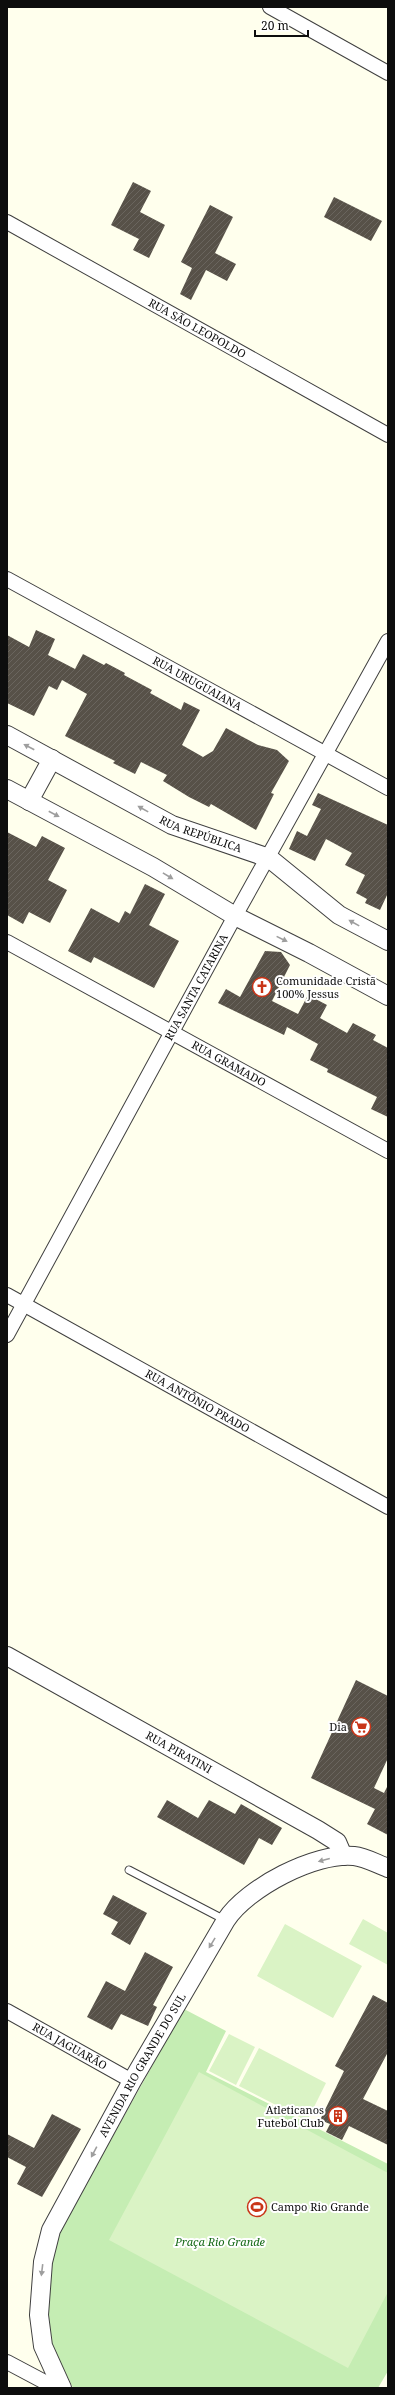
<svg xmlns="http://www.w3.org/2000/svg" width="395" height="2395" viewBox="0 0 395 2395" font-family="'Noto Serif',serif">
	<style>
		.park { fill: #c5edb3 }
		.pitch { fill: #daf3c5 }
		.building { fill: url(#building-hatch) }
		.lines { fill: none; stroke-linecap: round; stroke-linejoin: round }
		.service-casing { stroke: #404040; stroke-width: 9 }
		.minor-casing { stroke: #404040; stroke-width: 16 }
		.tertiary-casing { stroke: #404040; stroke-width: 20 }
		.service { stroke: #fff; stroke-width: 7 }
		.minor { stroke: #fff; stroke-width: 14 }
		.tertiary { stroke: #fff; stroke-width: 18 }
		.oneway { fill: #9e9e9e }
		.labels { text-anchor: middle; stroke-width: 4; stroke-linejoin: round; paint-order: stroke }
		.street-label { font-size: 11px; fill: #0d0d0d; stroke: #fff }
		.poi-label { font-size: 11px; fill: #0d0d0d; stroke: #fff; text-anchor: start }
		.park-label { font-size: 11px; font-style: italic; fill: #176a18; stroke: #fff }
	</style>
	<defs>
		<pattern id="building-hatch" width="6" height="6" patternUnits="userSpaceOnUse"><rect width="6" height="6" fill="#575148"/><path d="M-1 1l2-2M0 6l6-6M5 7l2-2" fill="none" stroke="#6a655e"/></pattern>
	</defs>
	<rect width="100%" height="100%" fill="#ffffed"/>
	<path class="park" d="M184,2009L226,2031L206,2072L388,2164V2371L378,2388H73L47,2335L51,2252L61,2229Z"/>
	<path class="pitch" d="M363,1919L388,1933V1965L349,1944Z
		M285,1924L362,1966L333,2018L257,1976Z
		M229,2034L255,2047L236,2085L209,2071Z
		M259,2048L326,2083L307,2121L239,2086Z
		M199,2072L388,2173V2292L348,2368L109,2240Z"/>
	<path class="building" d="M133,182L151,191L140,212L165,225L149,258L133,250L139,239L111,225Z
		M334,197L382,221L371,241L324,217Z
		M210,205L233,217L215,253L236,264L227,281L206,270L191,300L180,294L192,268L181,262Z
		M36,630L55,639L48,655L75,669L83,654L104,665L106,663L125,673L124,675L152,690L150,693L181,710L184,702L200,710L182,745L203,757L213,751L226,728L258,745L277,750L289,761L271,793L274,794L256,830L211,804L209,807L189,797L163,781L167,775L141,762L135,774L113,763L115,761L65,736L87,694L62,680L57,690L49,686L34,716L7,703V635L29,647Z
		M318,793L388,825V893L380,910L365,903L367,899L356,893L365,875L345,865L352,853L326,839L315,861L289,849L297,831L307,836L321,809L312,805Z
		M7,832L36,847L42,836L65,848L48,880L67,890L50,923L29,912L23,924L7,915Z
		M145,884L165,894L149,925L179,941L154,988L94,957L91,963L68,951L91,908L119,923L125,911L130,914Z
		M265,951L281,952L290,965L272,1001L298,1014L308,995L327,1005L320,1018L347,1033L353,1023L376,1035L373,1040L388,1048V1117L371,1109L377,1097L327,1072L328,1069L310,1060L318,1044L287,1027L284,1035L218,1003L226,989L240,997Z
		M356,1680L388,1696V1758L374,1788L384,1793L388,1785V1835L367,1824L375,1809L311,1778Z
		M167,1800L198,1818L209,1800L235,1814L241,1804L282,1828L272,1845L259,1838L244,1865L157,1817Z
		M113,1895L147,1913L130,1945L111,1934L118,1922L103,1914Z
		M145,1952L173,1967L153,2005L157,2007L148,2026L121,2014L112,2030L87,2017L106,1981L125,1991Z
		M373,1995L388,2003V2052L363,2099L388,2111V2145L349,2126L342,2140L326,2132L330,2124L320,2120L344,2071L335,2066Z
		M52,2114L81,2129L42,2197L17,2184L26,2167L7,2157V2134L34,2148Z"/>
	<g class="lines">
		<g class="service-casing">
			<path id="service" d="M129,1870L225,1920"/>
		</g>
		<g class="minor-casing">
			<g id="minor">
				<path d="M270,7L388,73"/>
				<path id="s1" d="M7,222L388,435"/>
				<path id="s2" d="M7,579L388,788"/>
				<path id="s3" d="M7,942L388,1151"/>
				<path id="s4" d="M7,1295L388,1507"/>
				<path id="s5" d="M7,1335L235,916L388,641"/>
				<path id="s6" d="M7,2011L132,2081"/>
				<path d="M7,2362L56,2388"/>
			</g>
		</g>
		<g class="tertiary-casing">
			<g id="tertiary">
				<path id="s7" d="M7,735L172,825L269,858L339,915L388,941"/>
				<path d="M7,789L153,867L235,916L309,953L388,996"/>
				<path d="M29,801L52,759"/>
				<path id="s8" d="M7,1656L318,1830L337,1842L343,1856"/>
				<path id="s9" d="M62,2388L43,2346L39,2315L43,2262L51,2230L132,2081L226,1920C247,1888 315,1852 354,1856C365,1857 377,1864 388,1868"/>
			</g>
		</g>
		<use href="#service" class="service"/>
		<use href="#minor" class="minor"/>
		<use href="#tertiary" class="tertiary"/>
	</g>
	<defs><path id="oneway-solid" d="M-6-.8H1V-3.2L6.5 0L1 3.2V.8H-6Z"/></defs>
	<g class="oneway">
		<use href="#oneway-solid" transform="translate(29 747) rotate(-152)"/>
		<use href="#oneway-solid" transform="translate(143 809) rotate(-151)"/>
		<use href="#oneway-solid" transform="translate(54 814) rotate(28)"/>
		<use href="#oneway-solid" transform="translate(168 876) rotate(31)"/>
		<use href="#oneway-solid" transform="translate(354 923) rotate(-151)"/>
		<use href="#oneway-solid" transform="translate(282 939) rotate(26)"/>
		<use href="#oneway-solid" transform="translate(324 1860) rotate(165)"/>
		<use href="#oneway-solid" transform="translate(212 1943) rotate(121)"/>
		<use href="#oneway-solid" transform="translate(94 2152) rotate(118)"/>
		<use href="#oneway-solid" transform="translate(42 2270) rotate(97)"/>
	</g>
	<defs>
		<g id="church-ring" transform="scale(1)"><circle r="9.5" fill="#fff" stroke="#c93518" stroke-width="1.5"/><path d="M-1.2-6h2.4v3.5h3.3v2.4h-3.3V6h-2.4V-.1h-3.3v-2.4h3.3Z" fill="#c93518"/></g>
		<g id="supermarket-ring" transform="scale(1)"><circle r="9.5" fill="#fff" stroke="#c93518" stroke-width="1.5"/><path d="M-6-5.5h2.5l.6 2H6L4.5 2H-2.5L-4.4-4H-6ZM-1.5 3.2a1.3 1.3 0 1 0 .1 0ZM3 3.2a1.3 1.3 0 1 0 .1 0Z" fill="#c93518"/></g>
		<g id="building-ring" transform="scale(1)"><circle r="9.5" fill="#fff" stroke="#c93518" stroke-width="1.5"/><path d="M-4-6H4V6H1V3H-1V6H-4ZM-2.5-4.3h1.7v1.8h-1.7ZM.8-4.3h1.7v1.8H.8ZM-2.5-1h1.7V.8h-1.7ZM.8-1h1.7V.8H.8Z" fill="#c93518"/></g>
		<g id="stadium-ring" transform="scale(1)"><circle r="9.5" fill="#fff" stroke="#c93518" stroke-width="1.5"/><path d="M0-5a6.5 5 0 1 0 0 10a6.5 5 0 1 0 0-10ZM-3.5-1.8h7v3.6h-7Z" fill="#c93518"/></g>
	</defs>
	<g fill-rule="evenodd">
		<use href="#church-ring" x="262" y="987"/>
		<use href="#supermarket-ring" x="361" y="1727"/>
		<use href="#building-ring" x="338" y="2116"/>
		<use href="#stadium-ring" x="257" y="2207"/>
	</g>
	<g class="labels">
		<g class="street-label">
			<text dy="4" stroke="none"><textPath href="#s1" startOffset="218">RUA SÃO LEOPOLDO</textPath></text>
			<text dy="4" stroke="none"><textPath href="#s2" startOffset="217">RUA URUGUAIANA</textPath></text>
			<text dy="4" stroke="none"><textPath href="#s7" startOffset="218">RUA REPÚBLICA</textPath></text>
			<text dy="4" stroke="none"><textPath href="#s5" startOffset="396">RUA SANTA CATARINA</textPath></text>
			<text dy="4" stroke="none"><textPath href="#s3" startOffset="253">RUA GRAMADO</textPath></text>
			<text dy="4" stroke="none"><textPath href="#s4" startOffset="218">RUA ANTÔNIO PRADO</textPath></text>
			<text dy="4" stroke="none"><textPath href="#s8" startOffset="197">RUA PIRATINI</textPath></text>
			<text dy="4" stroke="none"><textPath href="#s6" startOffset="72">RUA JAGUARÃO</textPath></text>
			<text dy="4" stroke="none"><textPath href="#s9" startOffset="352">AVENIDA RIO GRANDE DO SUL</textPath></text>
		</g>
		<g class="poi-label">
			<text x="276" y="985">Comunidade Cristã<tspan x="276" dy="13">100% Jessus</tspan></text>
			<text x="347" y="1731" text-anchor="end">Dia</text>
			<text x="324" y="2114" text-anchor="end">Atleticanos<tspan x="324" dy="13">Futebol Club</tspan></text>
			<text x="271" y="2211">Campo Rio Grande</text>
		</g>
		<g class="park-label">
			<text x="220" y="2246">Praça Rio Grande</text>
		</g>
	</g>
	<rect width="395" height="2395" fill="none" stroke="#0d0d0d" stroke-width="16"/>
	<path d="M255 30v6h53v-6" fill="none" stroke="#0d0d0d" stroke-width="2"/>
	<text x="261" y="30" font-size="12" fill="#0d0d0d" stroke="#ffffff" stroke-width="3" paint-order="stroke">20 m</text>
</svg>
